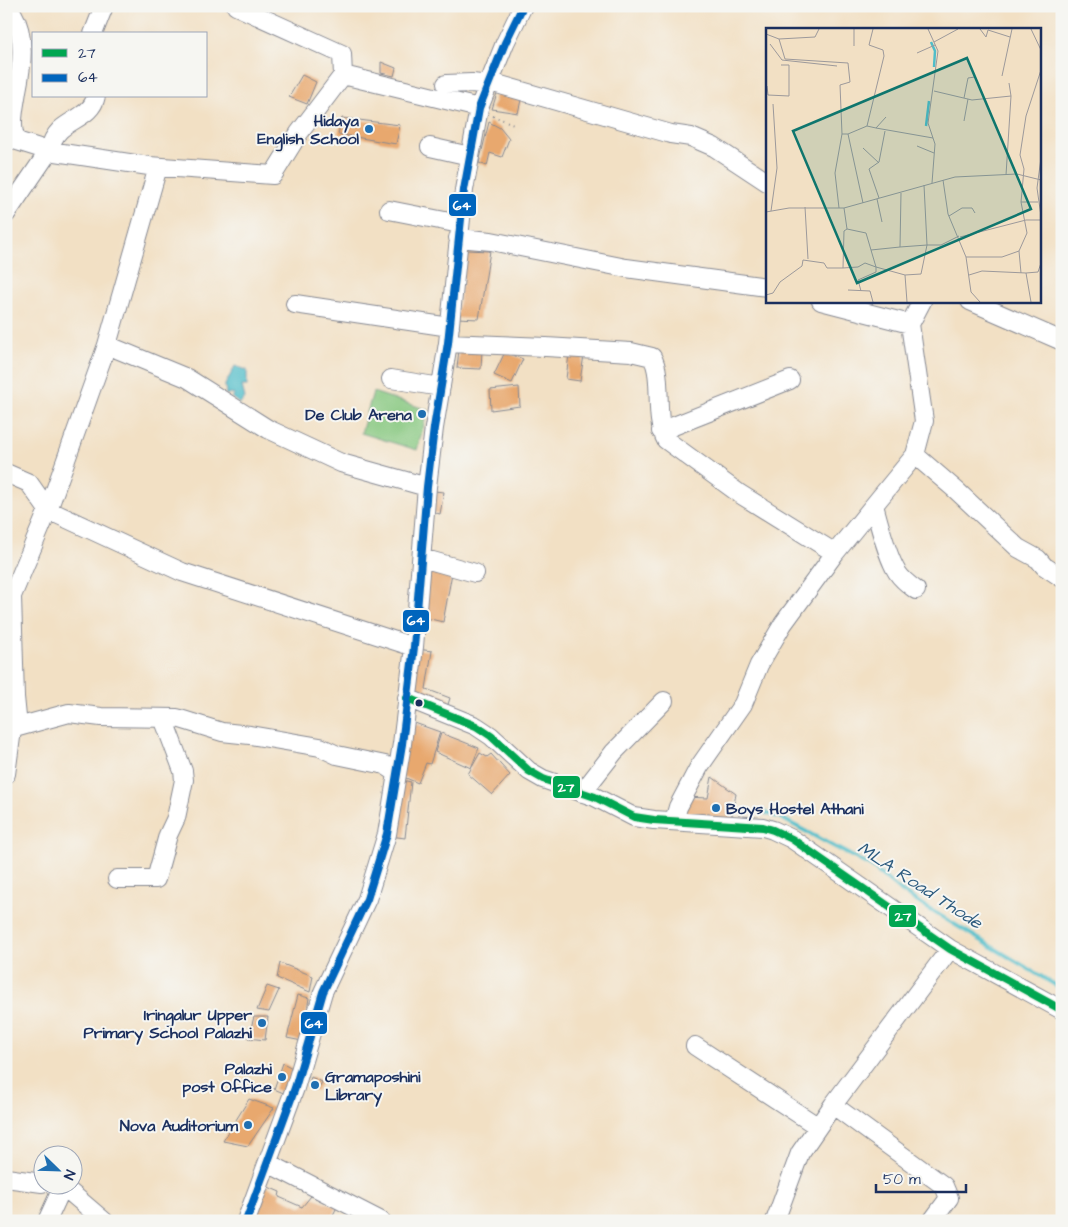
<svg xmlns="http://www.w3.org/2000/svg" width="1068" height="1227" viewBox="0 0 1068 1227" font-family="'Architects Daughter',sans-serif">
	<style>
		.green { fill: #87c880; stroke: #517c6f }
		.water { fill: #50bdc9; stroke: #367694 }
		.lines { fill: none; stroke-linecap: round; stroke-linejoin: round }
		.stream { stroke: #50bdc9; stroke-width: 4 }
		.building { fill: #e8a86e }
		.minor-casing { stroke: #868891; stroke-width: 20 }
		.path { stroke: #868891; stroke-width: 2; stroke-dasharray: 1 4; stroke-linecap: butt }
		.minor { stroke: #fff; stroke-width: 18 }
		.bus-1-casing { stroke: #f6f6f2; stroke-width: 11 }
		.bus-2-casing { stroke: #f6f6f2; stroke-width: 11 }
		.bus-1 { stroke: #00a651; stroke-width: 8 }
		.bus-2 { stroke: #0065bd; stroke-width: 8 }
		.poi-dot { fill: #1f6fb2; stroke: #f6f6f2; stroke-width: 2 }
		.bus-dot { fill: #1b2f5e; stroke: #f6f6f2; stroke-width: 2 }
		.labels { text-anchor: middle; stroke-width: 4; stroke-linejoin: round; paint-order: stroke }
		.poi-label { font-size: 16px; font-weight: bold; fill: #1b2f5e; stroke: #f6f6f2; text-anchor: end }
		.water-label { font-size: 18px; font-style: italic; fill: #2b5a7e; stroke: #f6f6f2 }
		.inset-river { fill: none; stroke: #50bdc9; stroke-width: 2.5 }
		.inset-road { fill: none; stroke: #9c999b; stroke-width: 1 }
		.view { fill: #0f766e; fill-opacity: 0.15; stroke: #0f766e; stroke-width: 2.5 }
		.inset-edge { fill: none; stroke: #1b2f5e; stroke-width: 2.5 }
		.line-badge { stroke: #f6f6f2; stroke-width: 2 }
		.badge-label { font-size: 14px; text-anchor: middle; font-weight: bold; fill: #fff }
	</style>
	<rect width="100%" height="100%" fill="#f6f6f2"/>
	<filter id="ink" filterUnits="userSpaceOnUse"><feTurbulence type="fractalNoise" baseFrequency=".02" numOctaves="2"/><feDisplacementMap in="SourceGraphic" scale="10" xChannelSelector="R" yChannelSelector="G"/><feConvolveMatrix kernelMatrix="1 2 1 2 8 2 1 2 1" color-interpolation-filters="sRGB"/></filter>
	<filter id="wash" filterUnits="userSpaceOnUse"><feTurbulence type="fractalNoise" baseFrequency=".0096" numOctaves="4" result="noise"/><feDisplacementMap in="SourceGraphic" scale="20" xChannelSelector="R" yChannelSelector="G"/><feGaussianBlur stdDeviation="1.12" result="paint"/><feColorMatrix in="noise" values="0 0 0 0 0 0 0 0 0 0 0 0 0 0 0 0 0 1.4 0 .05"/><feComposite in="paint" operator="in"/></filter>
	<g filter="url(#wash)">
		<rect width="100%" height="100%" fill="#f2e0c4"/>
		<path class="green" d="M373,392L428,410L417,450L361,433Z"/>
		<path class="water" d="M235,366L247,370V386H242L245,398L240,404L232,398L234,395L230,393L226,395L225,385Z"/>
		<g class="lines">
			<path class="stream" d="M761,811L781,818L872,867L898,889L924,906L1062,989"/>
		</g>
		<g id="blocks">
			<path class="building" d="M381,62L396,68L394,76L381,73Z
				M302,75L316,82L307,104L289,97Z
				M497,93L521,100L518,113L492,109Z
				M342,118L400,125L396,144L338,134Z
				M489,122L500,128L509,139L502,157L490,153L487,166L479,163Z
				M467,250L490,251L479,319L457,318Z
				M459,349H482L481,369L457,368Z
				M505,352L523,359L512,383L494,375Z
				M569,354L584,355L580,381L566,379Z
				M519,387L520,406L491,410L490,390Z
				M434,491L444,492L440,514L432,512Z
				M428,570L452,573L443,622L422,617Z
				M417,649L432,651L426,689L450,698L446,711L409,697Z
				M409,721L440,732L430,764L426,763L418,783L401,776Z
				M441,733L479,748L471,768L435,752Z
				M480,753L487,757L491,754L510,775L492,795L468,774Z
				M712,777L736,794L731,820L685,817V797L708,798Z
				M397,779L411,782L405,838L390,836Z
				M280,963L313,976L310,992L277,978Z
				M267,986L279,990L269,1012L257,1010Z
				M298,995L309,998L302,1041L287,1038Z
				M254,1017H268L265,1040L248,1038Z
				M283,1063L294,1069L286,1094L274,1089Z
				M311,1077L322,1082L317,1091L308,1087Z
				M249,1099L274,1108L248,1146L223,1141Z
				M266,1186L280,1192L279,1197L302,1207L311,1196L337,1207L330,1221H259L255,1219Z"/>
		</g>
	</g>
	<g filter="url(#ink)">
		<use href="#blocks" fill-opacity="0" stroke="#868891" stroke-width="1"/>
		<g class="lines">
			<g class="minor-casing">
				<path id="minor" d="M236,6L342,54L343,75
					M6,12L13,14C26,36 22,66 17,91C15,106 9,127 17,141L49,151C51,143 54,136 60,130C73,118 92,115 96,96
					M93,34L104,6
					M490,82L671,134L691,137L714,147L767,182
					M446,84L472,83L488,85
					M430,147L470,156
					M158,167L107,345L187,378L268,429L341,463L427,487
					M389,210L460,224
					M6,214L49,151L149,166L273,175L299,133L343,75L479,108
					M458,238L491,241L626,268L767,287
					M821,301L910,324L922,301
					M970,301L1062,341
					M295,304L450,327
					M910,324L924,421L915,455
					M448,343L546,347L631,352L652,357C664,378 653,417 666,440L740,494L835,553
					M391,379L441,387
					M661,431L790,380
					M6,473L29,483L48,510L107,345
					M874,505L915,455L957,491L1018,548L1038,559L1044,566L1062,578
					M422,558L475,573
					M407,698L476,726L491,736L529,771L543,779L595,797L634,817L654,820L763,827L773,830L792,839L950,949L1062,1010
					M18,727L15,697L12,596L48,510L182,572L414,647
					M6,729L12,730L18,727L69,713L101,717L177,718L222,732L250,735L320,747L337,755L385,765L397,773
					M6,774L12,730
					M582,793L614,752L664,701
					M674,821L678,807L699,767L743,704L759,665L783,624L835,553L874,505C879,524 887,556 897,572C902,580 909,585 916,590
					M117,879H156L168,835L176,818L184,780L183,771L163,718
					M695,1046L817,1126
					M833,1105L944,1186L949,1198L932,1221
					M268,1163L381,1221
					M6,1178L42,1183
					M53,1184L63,1186L104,1221
					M47,1221L63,1186
					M246,1221L295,1088L323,992L367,899L387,834L402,744L414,647L427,487L434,428L448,343L464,190L479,108L505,43L523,6
					M775,1221L800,1153L833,1105L950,949"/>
			</g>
			<path class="path" d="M493,116L516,125"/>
			<use href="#minor" class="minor"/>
			<g class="bus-1-casing">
				<path id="bus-1" d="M407,698L476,726L491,736L529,771L543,779L595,797L634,817L654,820L763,827L773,830L792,839L950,949L1062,1010"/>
			</g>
			<g class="bus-2-casing">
				<path id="bus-2" d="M246,1221L295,1088L323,992L367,899L387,834L402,744L414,647L427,487L434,428L448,343L464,190L479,108L505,43L523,6"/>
			</g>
			<use href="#bus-1" class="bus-1"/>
			<use href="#bus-2" class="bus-2"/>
		</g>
	</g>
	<g class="poi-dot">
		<circle cx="369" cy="129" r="5"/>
		<circle cx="422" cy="414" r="5"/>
		<circle cx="716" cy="808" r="5"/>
		<circle cx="262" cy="1023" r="5"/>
		<circle cx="282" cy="1077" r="5"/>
		<circle cx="315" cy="1085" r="5"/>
		<circle cx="248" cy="1125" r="5"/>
	</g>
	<circle class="bus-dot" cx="419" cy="703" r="4.5"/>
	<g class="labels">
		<g class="poi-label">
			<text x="359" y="126">Hidaya<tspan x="359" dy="18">English School</tspan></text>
			<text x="412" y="420">De Club Arena</text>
			<text x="726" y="814" text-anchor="start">Boys Hostel Athani</text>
			<text x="252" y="1020">Iringalur Upper<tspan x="252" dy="18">Primary School Palazhi</tspan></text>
			<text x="272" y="1074">Palazhi<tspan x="272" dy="18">post Office</tspan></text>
			<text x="325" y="1082" text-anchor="start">Gramaposhini<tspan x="325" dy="18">Library</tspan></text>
			<text x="238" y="1131">Nova Auditorium</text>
		</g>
		<g class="water-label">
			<text transform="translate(920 885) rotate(33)" y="6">MLA Road Thode</text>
		</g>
	</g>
	<g transform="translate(766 28)">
		<rect width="275" height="275" fill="#f2e0c4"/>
		<path class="inset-river" d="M165,14L169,23L168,39M160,98L163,73"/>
		<path class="inset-road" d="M107,1L103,17L117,22L118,28L101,98L110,100M162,1L172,23L162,95L169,116L166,155M214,1L220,9L222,2L244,9M265,1L275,22M0,6L13,11L19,31L82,35L84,54L74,57L76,106L69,145L73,180M13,11L49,9L53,1M168,14L192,1M4,16L16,32L71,38M88,18V1M151,25L169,17M236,48L246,1M1,58L2,67L23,68V37H15M168,63L206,72L245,68M198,70L202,50L209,49M120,89L110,100L167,110M198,93L202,71M76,106H82L97,175M82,106L101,98M151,118L168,125M97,120L113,135M275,130L271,160L275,188M240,147L245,68L243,55M177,152L182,186L200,229L205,264L214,274M158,157L161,217H175L193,208M113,170L103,141L113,134L119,103M111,171L116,194M255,174H272M39,179L42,231M78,180L81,201L100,205L110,239L139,247L141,274M5,183L11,140L7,76M0,184L23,180H78L189,149L251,146L275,152M183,188L196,180H206L209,185M194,209L260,192H275M134,219L161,217L155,246L139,247M105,222L134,219L135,165M253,223L255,245M200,229H236L253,223L261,205L255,174L258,141L254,127L260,88L275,42M77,240L92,239L99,235L110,239V244L92,252L95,263M260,245L272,244L275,235M203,247L216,243L260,245L265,274M82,262L104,263L107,274M0,267L7,265L14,254L36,238L37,232L58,235L61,240H77L78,203L81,201"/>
		<path class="view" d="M201,30L265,181L91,255L27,103Z"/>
		<rect width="275" height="275" class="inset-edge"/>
	</g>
	<g class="line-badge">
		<rect x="448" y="193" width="29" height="24" rx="5" fill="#0065bd"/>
		<rect x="402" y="609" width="28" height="24" rx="5" fill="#0065bd"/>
		<rect x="552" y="775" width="29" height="24" rx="5" fill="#00a651"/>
		<rect x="888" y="904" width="29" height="24" rx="5" fill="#00a651"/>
		<rect x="300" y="1011" width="28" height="24" rx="5" fill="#0065bd"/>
	</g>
	<g class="badge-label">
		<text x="462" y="210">64</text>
		<text x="416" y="625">64</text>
		<text x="566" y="792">27</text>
		<text x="903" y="921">27</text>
		<text x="314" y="1028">64</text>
	</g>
	<rect width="1068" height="1227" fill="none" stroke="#f6f6f2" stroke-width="25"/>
	<rect x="32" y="32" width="175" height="65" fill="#f6f6f2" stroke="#9ea6b7"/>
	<rect x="42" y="49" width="25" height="8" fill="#00a651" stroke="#9ea6b7"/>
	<text x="78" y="58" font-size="15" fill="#1b2f5e">27</text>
	<rect x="42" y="74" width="25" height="8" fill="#0065bd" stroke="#9ea6b7"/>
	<text x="78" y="82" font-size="15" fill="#1b2f5e">64</text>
	<g transform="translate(58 1170) rotate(113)"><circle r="24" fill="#f6f6f2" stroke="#9ea6b7"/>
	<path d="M0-4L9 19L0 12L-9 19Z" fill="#1f6fb2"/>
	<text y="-8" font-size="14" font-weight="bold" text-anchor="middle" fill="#1b2f5e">N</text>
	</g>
	<path d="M876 1184v8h90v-8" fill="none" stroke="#1b2f5e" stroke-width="2.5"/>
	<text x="883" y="1184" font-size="15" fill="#1b2f5e" stroke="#f6f6f2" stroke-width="4" paint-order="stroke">50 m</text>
</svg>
